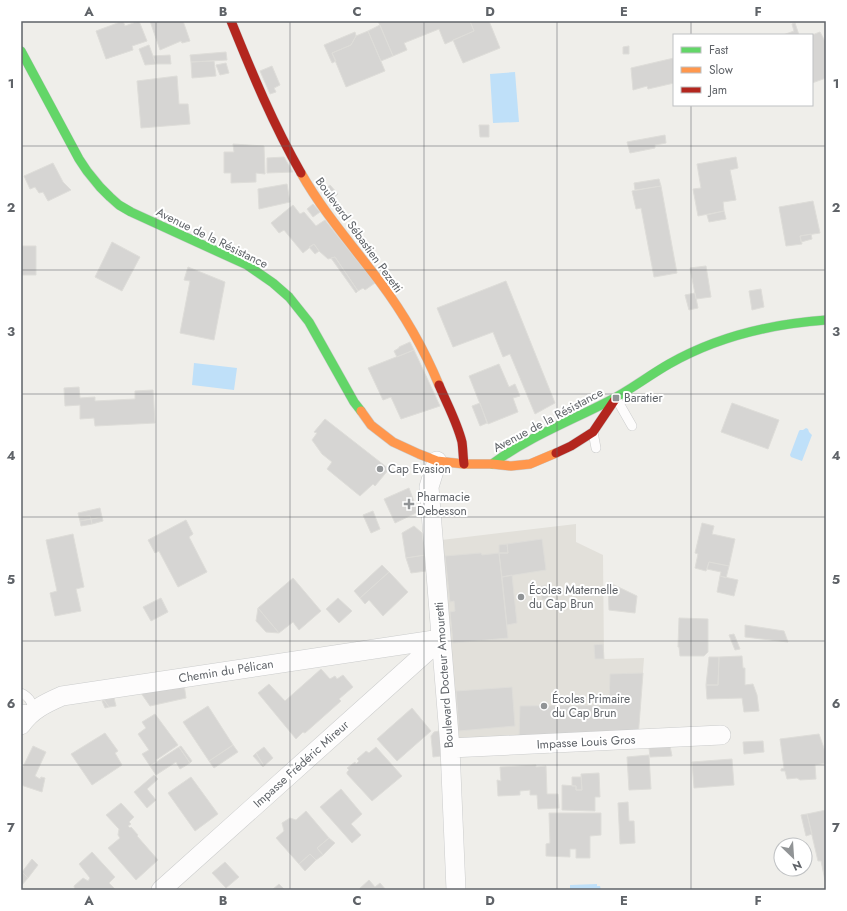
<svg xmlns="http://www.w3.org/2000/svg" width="847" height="911" viewBox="0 0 847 911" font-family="Jost,sans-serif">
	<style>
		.education { fill: #e2e0da }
		.water { fill: #bfe0f9 }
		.building { fill: #d6d5d3; stroke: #deddd9 }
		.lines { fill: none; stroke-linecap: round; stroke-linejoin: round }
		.lane-casing { stroke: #cbcccc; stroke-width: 10 }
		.street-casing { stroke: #cbcccc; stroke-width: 20 }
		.fast-casing { stroke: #cacacb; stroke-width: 10 }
		.slow-casing { stroke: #cacacb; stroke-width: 10 }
		.jam-casing { stroke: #cacacb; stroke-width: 10 }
		.lane { stroke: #fdfcfc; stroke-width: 9 }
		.street { stroke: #fdfcfc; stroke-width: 19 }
		.fast { stroke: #63d668; stroke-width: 9 }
		.slow { stroke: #ff974d; stroke-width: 9 }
		.jam { stroke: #b3261e; stroke-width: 9 }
		.grid { fill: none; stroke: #5f6368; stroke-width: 1; stroke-opacity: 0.55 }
		.poi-dot { fill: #919496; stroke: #fff; stroke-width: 1.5 }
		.labels { text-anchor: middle; stroke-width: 4; stroke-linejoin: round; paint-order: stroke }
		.street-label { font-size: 12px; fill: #5f6368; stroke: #fff }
		.poi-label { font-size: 12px; fill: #5f6368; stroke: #fff; text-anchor: start }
		.neatline { fill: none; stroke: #5f6368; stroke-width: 1.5 }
		.grid-label { font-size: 13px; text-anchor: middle; font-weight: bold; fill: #5f6368 }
	</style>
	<rect width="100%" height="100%" fill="#efeeea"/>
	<path class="education" d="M576,524V542L603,555L604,659L644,658L638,738L449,743L433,541Z"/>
	<path class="water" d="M515,72L519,122L493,123L490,74Z
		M194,363L237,368L234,390L192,385Z
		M806,428L808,429L809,432L812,435L802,461L791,457L790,455L799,431L800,430H803Z
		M597,884V886H600L601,890H570V885Z"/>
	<path class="building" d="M123,21L125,26L139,21L147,41L132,46L133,50L106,59L96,31Z
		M150,21H183L190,41L182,43L181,41L160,50Z
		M378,21H471H470L474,31L445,44L439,29L404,43L407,50L393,56Z
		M470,21H489L500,48L463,63L453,40L474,31Z
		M795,23L799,35H783L794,31L792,24Z
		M380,25L393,56L381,61L368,31Z
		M368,31L385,71L346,87L332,53L351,45L356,36Z
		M355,32L356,36L351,45L332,53L336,61L332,63L324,45Z
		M820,32L826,43V46L825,48L826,51V78L812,83V35Z
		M149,45L153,56L156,64L145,65L139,49Z
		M629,46V54H623V47Z
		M226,52L227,60L191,62L190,55Z
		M170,55L171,64H156L153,56Z
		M674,58V83L648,89L647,86L633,90L631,68Z
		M214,61L216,76L192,78L191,62Z
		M226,63L229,73L220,75L216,65Z
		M272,66L280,85L274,88L276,92L270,94L260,71Z
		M177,76L179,104H188L190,124L141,128L137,81Z
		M479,125H489V137H480Z
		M665,135L666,143L655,145V148L630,153L627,142Z
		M233,144L264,146L265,174L256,173V182L231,183V173H224V152H234Z
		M284,157L293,172L267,173V158Z
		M736,157L738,168L730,170L736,200L723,202L724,211L698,216L693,189L701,188L697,164Z
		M53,163L63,182L71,190L48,201L43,192L39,193L35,187L30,189L24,176Z
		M659,179L661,186L635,190L634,183Z
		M287,184L290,202L259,209L258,189Z
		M330,185L338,194L333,199L324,190Z
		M661,186L677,273L654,277L641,208L636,209L632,191Z
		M813,201L820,233L800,236L802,244L786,246L779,207Z
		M313,204L320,212L313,217L307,209Z
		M293,205L300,214L304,212L316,226L325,220L375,283L365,290L363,288L358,291L335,257L328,259L319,251L314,244L303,253L284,230L279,233L271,223Z
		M724,211L726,219L709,222L707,215Z
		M811,234L812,239L801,242L800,236Z
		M112,242L140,257L122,291L95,277Z
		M314,244L319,251L315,254L309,247Z
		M21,246H36V275H21Z
		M335,257L358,291L356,293L331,258Z
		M706,266L711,297L696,299L690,268Z
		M188,267L225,282L214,340L180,333L190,281L184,280Z
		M506,281L555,403L535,414L510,354L503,357L493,332L453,347L437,308Z
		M761,289L764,307L752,310L749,291Z
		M695,293L698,308L689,310L685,295Z
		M410,342L414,350L397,357L394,351L399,348V347Z
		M414,350L440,406L401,419L391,397L383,400L368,368Z
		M499,364L509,387L515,384L520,396L513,398L518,412L488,424L469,376Z
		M79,387L80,398L95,397V401L135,399V391L153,390L155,423L95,426L94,418L80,419V405L65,406L64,388Z
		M480,403L487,423L480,426L472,406Z
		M732,403L779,420L768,449L721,432Z
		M325,419L389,469L375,486L373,484L360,496L327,469L332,462L322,454L312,440L317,433L314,432Z
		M409,488L418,512L395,523L384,499Z
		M100,508L102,517L91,519L90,516L79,517L78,513Z
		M373,511L380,529L371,533L363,515Z
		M90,516L91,519L80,521L79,517Z
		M102,517L103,521L92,524L91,519Z
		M91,519L92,524L81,526L80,521Z
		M186,520L193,534L189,537L207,572L178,587L159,551L155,553L148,540Z
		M702,523L714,526L712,534L735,539L729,566L709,562L706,571L695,568L698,554L695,553Z
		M414,526L422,533L425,555L406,558L402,533Z
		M73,534L84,587L76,589L81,611L55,616L50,593L57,591L46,540Z
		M542,539L546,570L502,577L499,553H508L507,544Z
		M507,544L508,553H499V545Z
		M481,553L482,555L499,553L508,638L453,643L450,612L455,611L454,601L450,602L445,556Z
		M425,555L426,571L411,573L406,558Z
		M709,562L729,566L726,578L720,576L721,572L707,569Z
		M382,565L389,572L360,598L354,591Z
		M389,572L408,592L383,616L369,600L365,604L360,598Z
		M512,575L517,623L507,625L502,577Z
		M720,576L738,580L734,596L717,592Z
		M293,578L321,611L299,630L293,622L279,633L258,608Z
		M608,582L637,596L635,613L609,610Z
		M547,585L549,599L542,600L541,586Z
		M161,598L168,612L151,621L143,607Z
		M338,598L352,611L339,623L326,609Z
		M258,608L279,633L266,632L256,621Z
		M679,618L708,619V652L704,656H680L679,647H678Z
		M745,625L784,631L788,642L745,637Z
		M734,634L740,649L735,650L729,635Z
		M603,644L604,659H595L594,645Z
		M742,656L743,668H745V685L753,684L757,695L759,711L744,712L742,698L707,699L706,685H718L719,657Z
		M709,657H719L718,685H706Z
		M321,669L330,679L335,676L337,679L343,675L353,687L339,699L341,701L305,733L303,732L296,739L258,693L269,684L285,701Z
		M643,673L638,738L519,739L520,706L609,705L610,674Z
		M184,684L186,698L150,706L141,693Z
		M512,687L515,726L459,731L456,691Z
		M114,698L116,706L109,707L104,700Z
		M104,700L109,707L105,708L102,701Z
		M208,706L233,745L209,761L183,722Z
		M412,708L431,731L397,761L377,739Z
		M155,714L178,745L156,760L157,762L150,766L142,754L149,750L138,734L146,728L142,722Z
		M439,731L441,756L433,757L431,736L434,732Z
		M105,733L118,751L115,753L122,765L92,785L71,754Z
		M819,734L826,754V763L815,765L816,779L800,780L797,778L787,779L785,771H781V769L784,768L780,739Z
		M763,741L764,752L744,754L743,742Z
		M233,745L238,752L214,768L209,761Z
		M33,746L46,752L35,776L40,779L41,777L45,778L42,792L21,785V771Z
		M181,746L192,761L190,763L179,747Z
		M670,746L672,756L650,757L649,748Z
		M179,747L190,763L180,769L176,762L156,775L150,766Z
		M264,747L273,758L264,766L256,753Z
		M376,747L402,776L372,801L347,774V772L349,770L347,768L355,762L356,764L359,761L357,759L366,751L369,753Z
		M256,753L264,766L263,767L253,756Z
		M649,755L651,789L629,790L627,757Z
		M732,759L734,785L694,788L692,762Z
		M536,765V767L546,766L547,794H558L559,808L538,809L537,795H530V790L520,791V795L498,796L497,780L501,781L500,767Z
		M599,773L600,797H595V811L562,810V785L576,786V790H582L581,774Z
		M154,775L158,779L147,789L156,800L147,808L134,792Z
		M191,777L218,814L195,831L168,793Z
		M572,777H581L582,790H576V786H572Z
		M341,789L362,814L351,824L361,835L352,843L320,807Z
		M628,802L629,821H634L635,843L620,844L618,803Z
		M121,803L134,817L129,822L131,824L128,826L130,828L131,827L138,835L137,836L158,860L136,880L108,848L120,838L118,835L119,829L106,815Z
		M826,810V885L821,861H818L807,814Z
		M306,811L329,838L317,848L323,855L316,860L310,854L299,864L276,838L284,831L282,823L290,818L296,820Z
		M549,813H601V835L590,836V858H576V849H570V857L546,856V844L550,843Z
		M807,814L812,834L806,836L801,815Z
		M329,838L335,843L323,855L317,848Z
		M92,852L115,877L109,883L116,890H75L74,886L83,878L88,881L90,878L79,864Z
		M310,854L316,860L305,871L299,864Z
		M32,859L38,865L28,878L22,872Z
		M225,862L239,877L226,888L212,873Z
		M22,872L28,878L21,886V873Z
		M369,880L375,887L380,883L386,890H358Z
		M279,884L285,890H272Z"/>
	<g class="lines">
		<g class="lane-casing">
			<path id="lane" d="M616,398L632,426
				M593,432L596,448
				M21,693C30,697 31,702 34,710L21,709"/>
		</g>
		<g class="street-casing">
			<path id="street" d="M437,461L429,487L450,748L456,890
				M21,725C31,710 46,703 62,696L441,639
				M450,748L721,735
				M161,890L441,639"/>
		</g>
		<g class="fast-casing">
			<path id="fast" d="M21,51L79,159L87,171L100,187L110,197L119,205L131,212L247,265L273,283L289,297L309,322L354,402L361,411
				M492,464C527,438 568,422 607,402C629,391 648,376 669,364C718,336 770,324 826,320"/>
		</g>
		<g class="slow-casing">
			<path id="slow" d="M301,173C323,212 353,246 380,282C404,314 424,349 439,385
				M361,411L371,425L393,442L419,454L437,461L464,464H492L511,466L530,464L556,453"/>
		</g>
		<g class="jam-casing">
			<path id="jam" d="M231,21C252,73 273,124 301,173
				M439,385C447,404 457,422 462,442C463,449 463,457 464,464
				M556,453L571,446L593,432L616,398"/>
		</g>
		<use href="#lane" class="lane"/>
		<use href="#street" class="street"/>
		<use href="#fast" class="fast"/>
		<use href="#slow" class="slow"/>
		<use href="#jam" class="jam"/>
	</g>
	<path class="grid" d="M156,21V890M290,21V890M424,21V890M557,21V890M691,21V35M691,105V890M21,146H826M21,270H826M21,394H826M21,517H826M21,641H826M21,765H826"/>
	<g class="poi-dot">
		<rect x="612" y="394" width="8" height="8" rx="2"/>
		<circle cx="380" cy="469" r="4"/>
		<path d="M407 498h4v4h4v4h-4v4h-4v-4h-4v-4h4z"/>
		<circle cx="521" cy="597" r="4"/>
		<circle cx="544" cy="706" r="4"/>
	</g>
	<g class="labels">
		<g class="street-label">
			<text transform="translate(359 235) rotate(54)" y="4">Boulevard Sébastien Pezetti</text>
			<text transform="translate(212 238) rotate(26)" y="4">Avenue de la Résistance</text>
			<text transform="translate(548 420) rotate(-28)" y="4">Avenue de la Résistance</text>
			<text transform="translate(226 671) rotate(-9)" y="4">Chemin du Pélican</text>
			<text transform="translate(444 675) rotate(-94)" y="4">Boulevard Docteur Amouretti</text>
			<text transform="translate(586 742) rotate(-3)" y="4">Impasse Louis Gros</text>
			<text transform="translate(301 764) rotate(-42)" y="4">Impasse Frédéric Mireur</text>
		</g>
		<g class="poi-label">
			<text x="624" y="402">Baratier</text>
			<text x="388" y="473">Cap Evasion</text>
			<text x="417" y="501">Pharmacie<tspan x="417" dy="14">Debesson</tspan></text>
			<text x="529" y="594">Écoles Maternelle<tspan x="529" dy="14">du Cap Brun</tspan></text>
			<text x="552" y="703">Écoles Primaire<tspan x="552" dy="14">du Cap Brun</tspan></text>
		</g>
	</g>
	<rect width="847" height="911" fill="none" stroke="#ffffff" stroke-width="44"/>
	<rect x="673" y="34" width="140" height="72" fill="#ffffff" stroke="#bfc1c3"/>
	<rect x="681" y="47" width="20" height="6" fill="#63d668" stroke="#bfc1c3"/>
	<text x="709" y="54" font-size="12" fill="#5f6368">Fast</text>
	<rect x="681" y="67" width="20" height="6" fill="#ff974d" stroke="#bfc1c3"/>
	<text x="709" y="74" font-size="12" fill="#5f6368">Slow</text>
	<rect x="681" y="87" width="20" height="6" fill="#b3261e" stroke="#bfc1c3"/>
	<text x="709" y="94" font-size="12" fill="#5f6368">Jam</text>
	<g transform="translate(793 857) rotate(155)"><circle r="19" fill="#ffffff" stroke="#bfc1c3"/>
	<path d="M0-3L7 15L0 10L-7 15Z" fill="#919496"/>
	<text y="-6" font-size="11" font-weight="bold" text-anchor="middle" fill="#5f6368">N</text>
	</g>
	<rect x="22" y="22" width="803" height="867" class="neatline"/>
	<g class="grid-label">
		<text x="89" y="16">A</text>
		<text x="223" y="16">B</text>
		<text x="357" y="16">C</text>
		<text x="490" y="16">D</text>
		<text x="624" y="16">E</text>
		<text x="758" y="16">F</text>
		<text x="11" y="88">1</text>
		<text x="836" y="88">1</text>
		<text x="11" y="212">2</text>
		<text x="836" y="212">2</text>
		<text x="11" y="336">3</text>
		<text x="836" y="336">3</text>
		<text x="11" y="460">4</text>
		<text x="836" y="460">4</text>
		<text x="11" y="584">5</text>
		<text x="836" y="584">5</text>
		<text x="11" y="708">6</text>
		<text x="836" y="708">6</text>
		<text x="11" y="832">7</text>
		<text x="836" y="832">7</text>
		<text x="89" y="905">A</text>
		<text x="223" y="905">B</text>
		<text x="357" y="905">C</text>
		<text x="490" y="905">D</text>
		<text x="624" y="905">E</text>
		<text x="758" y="905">F</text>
	</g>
</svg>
